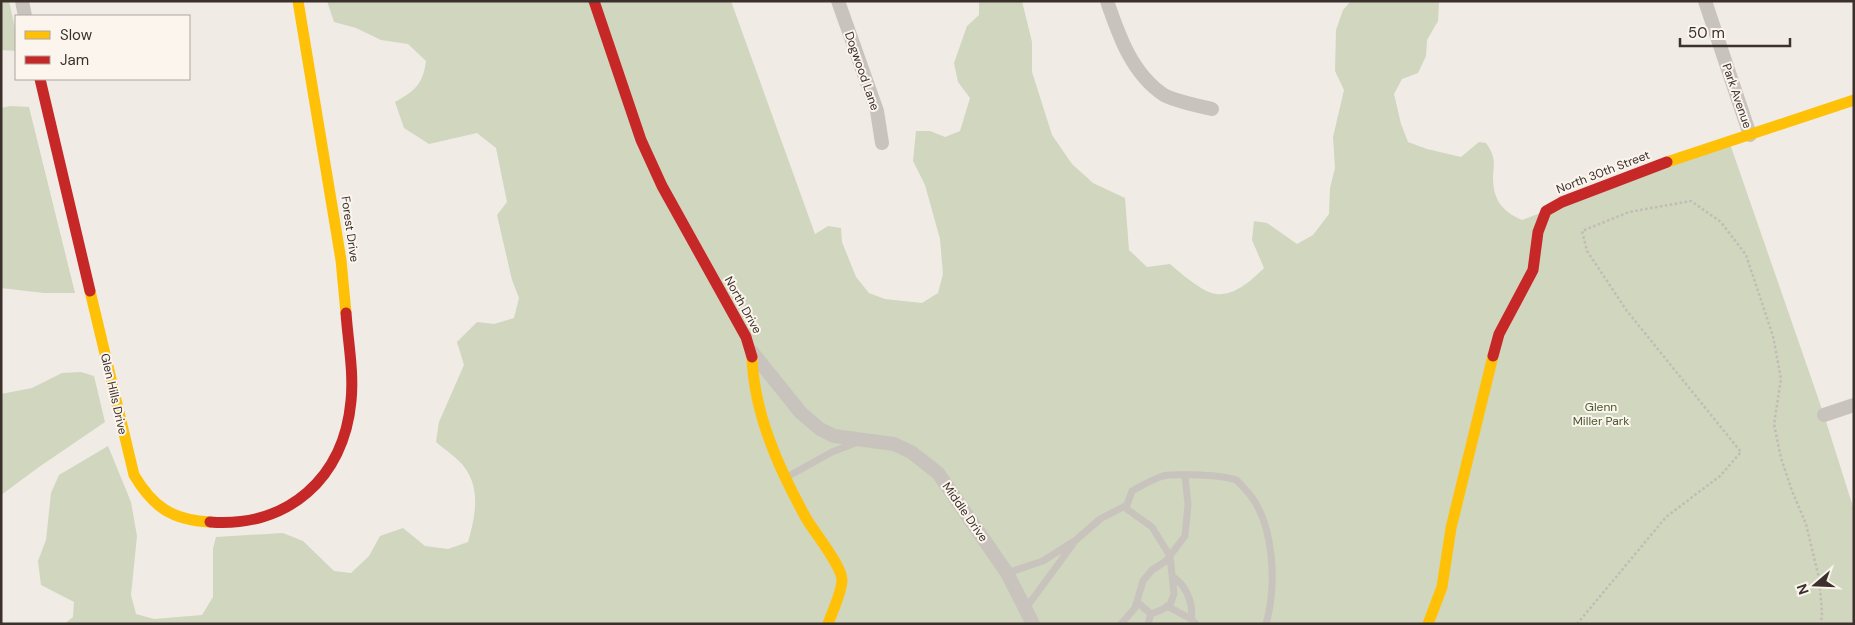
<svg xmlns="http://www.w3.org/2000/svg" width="1855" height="625" viewBox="0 0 1855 625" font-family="'DM Sans',sans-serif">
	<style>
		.green { fill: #d1d6bf }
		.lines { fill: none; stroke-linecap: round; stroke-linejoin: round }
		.path { stroke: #c2bbb6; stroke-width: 2.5; stroke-dasharray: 2.5 2.5; stroke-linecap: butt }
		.lane { stroke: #c9c3be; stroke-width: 7 }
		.street { stroke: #c9c3be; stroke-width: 14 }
		.slow { stroke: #ffc107; stroke-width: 11 }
		.jam { stroke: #c62828; stroke-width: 11 }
		.labels { text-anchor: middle; stroke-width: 4; stroke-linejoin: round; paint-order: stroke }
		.street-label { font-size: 12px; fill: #3b302b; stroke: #fbf5ee }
		.park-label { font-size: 12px; fill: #4a5a2e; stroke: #fbf5ee }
	</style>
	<rect width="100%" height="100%" fill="#f0ebe5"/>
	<path class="green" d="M1,1H9L16,33V51L1,50Z
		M327,1H731L815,234L828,226L841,228L842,242L856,277L869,293L885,299L922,303L938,293L943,274L940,239L925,185L913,161L916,131H930L945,137L960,131L970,98L958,82L954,63L967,26L979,15V1H1022L1032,42V72L1052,135L1072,164L1093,183L1125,198L1129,250L1147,267L1170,264C1180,273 1204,293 1216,294C1235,296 1252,280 1264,268L1252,240L1254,221L1267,223L1297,244L1313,235L1329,214L1330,188L1335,168L1333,137L1344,90L1335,71L1336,30L1343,10L1351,1H1439L1438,21L1427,40L1426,56L1418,73L1402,79L1394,94L1401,124L1408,142L1427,149L1461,157L1479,142L1486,143C1489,147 1492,152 1493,157C1495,163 1493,171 1493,177C1493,200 1502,211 1522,220L1546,211L1729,141L1824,415L1854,510V624H64L73,617L74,602L41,585L38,561L46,540L51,493L59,475L108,446L131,502L137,536L131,595L136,614L154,619L202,615L213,597V548L216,537L283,533L303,541L334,571L351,573L369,556L380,536L403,528L425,546L448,549L468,542C475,518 481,490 465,468C458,458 445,450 436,442L439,422L464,365L457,342L477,322L494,324L514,318L519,298L512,280L497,215L507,202L496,148L477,133L429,144L404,128L395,102C415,91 423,84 426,61L408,44L381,40L356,28L334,22Z
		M10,106L29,107L75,293H44L1,288V108Z
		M81,372L94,376L105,422L39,467L1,495V394L32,388L62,373Z"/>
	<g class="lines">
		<path class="path" d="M1577,624L1666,517L1720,476L1741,452L1627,311L1587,251L1582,231L1629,212L1691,201L1721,222L1746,255L1773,336L1781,379L1774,424L1781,458L1792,491L1806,524L1819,578L1822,612L1821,624"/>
		<path class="lane" d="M787,477L832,452L858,442
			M1124,507L1152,527L1170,556L1174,594L1170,605L1161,610L1151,614
			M1007,573L1043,561L1076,540L1100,519L1127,505L1132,491C1141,486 1153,479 1163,476C1177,473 1223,475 1236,480C1239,482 1242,486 1244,488C1275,519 1277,584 1266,624
			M1173,577C1186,585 1194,604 1191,619
			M1137,602L1151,614L1148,624
			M1167,606L1191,619L1196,624
			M1026,608L1073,544
			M1121,624L1135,608L1143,581L1152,570L1166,561L1185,536L1188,504L1185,476"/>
		<path class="street" d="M22,1L25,16
			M838,1L877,111L882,143
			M1107,1C1119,36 1132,74 1164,95C1174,101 1200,106 1212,109
			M1705,1L1750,135
			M752,352L801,413L820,429L834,436L894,444L911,452L938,473L1007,573L1033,624
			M1824,415L1854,405"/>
		<path class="slow" d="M298,1L341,260L346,313
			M1667,162L1854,100
			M90,291L134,475C153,507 172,520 210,522
			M752,357C754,414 779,469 806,518C814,532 842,566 842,580C842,592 832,612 828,624
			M1428,624L1442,587L1451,528L1493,356"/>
		<path class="jam" d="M594,1L641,140L662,186L746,337L752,357
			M40,79L90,291
			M1493,356L1499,334L1533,270L1538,232L1546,211L1562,202L1667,162
			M210,522C288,528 344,478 351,401C354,372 348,342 346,313"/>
	</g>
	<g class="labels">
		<g class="street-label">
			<text transform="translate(862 71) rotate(71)" y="4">Dogwood Lane</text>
			<text transform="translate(1737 96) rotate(71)" y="4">Park Avenue</text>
			<text transform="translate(1603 172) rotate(-21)" y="4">North 30th Street</text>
			<text transform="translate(350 229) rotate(82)" y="4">Forest Drive</text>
			<text transform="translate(743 305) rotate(61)" y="4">North Drive</text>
			<text transform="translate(114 394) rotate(77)" y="4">Glen Hills Drive</text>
			<text transform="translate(965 512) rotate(55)" y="4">Middle Drive</text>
		</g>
		<g class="park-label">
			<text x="1601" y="411">Glenn<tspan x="1601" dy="14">Miller Park</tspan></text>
		</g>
	</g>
	<rect width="1855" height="625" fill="none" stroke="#3b302b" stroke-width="5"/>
	<rect x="15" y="15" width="175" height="65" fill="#fbf5ee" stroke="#aea6a0"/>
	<rect x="25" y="31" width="25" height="8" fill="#ffc107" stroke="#aea6a0"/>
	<text x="60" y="40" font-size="15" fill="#3b302b">Slow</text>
	<rect x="25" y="56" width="25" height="8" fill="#c62828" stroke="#aea6a0"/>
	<text x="60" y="65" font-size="15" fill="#3b302b">Jam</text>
	<g transform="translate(1815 585) rotate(251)" stroke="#fbf5ee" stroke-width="4" paint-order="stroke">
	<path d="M0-4L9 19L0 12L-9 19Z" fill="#3b302b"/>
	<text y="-8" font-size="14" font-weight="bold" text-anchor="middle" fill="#3b302b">N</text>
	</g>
	<path d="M1680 38v8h110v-8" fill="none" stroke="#3b302b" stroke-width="2.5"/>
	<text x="1688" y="38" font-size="15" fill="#3b302b" stroke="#fbf5ee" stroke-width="4" paint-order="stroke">50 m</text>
</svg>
